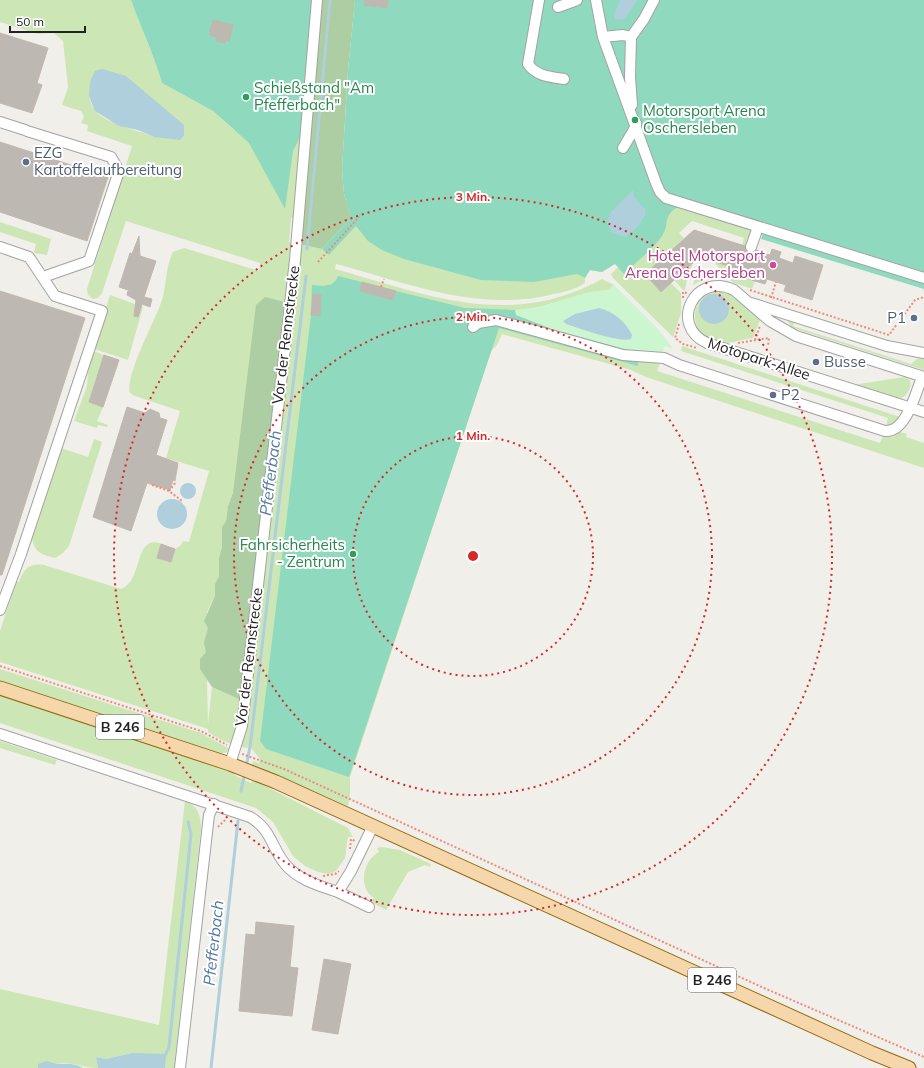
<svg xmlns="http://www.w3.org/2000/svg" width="924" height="1068" viewBox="0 0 924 1068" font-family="Mulish,sans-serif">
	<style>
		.grass { fill: #cce6b5; fill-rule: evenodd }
		.forest { fill: #adcda2 }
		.park { fill: #ccf6d0 }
		.pitch { fill: #8fd9be }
		.water { fill: #aecfdb }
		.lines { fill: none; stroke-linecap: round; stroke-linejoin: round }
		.stream { stroke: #aecfdb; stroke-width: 3 }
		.building { fill: #beb8b2; stroke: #c2b7ad }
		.minor-casing { stroke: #a3a3a3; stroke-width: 12 }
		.major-casing { stroke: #92690d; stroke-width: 15 }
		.path { stroke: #ef8b7d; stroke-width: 2; stroke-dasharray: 2 2; stroke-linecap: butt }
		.minor { stroke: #fff; stroke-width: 10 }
		.major { stroke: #f5d7ab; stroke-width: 13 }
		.ring { fill: none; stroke: #d62828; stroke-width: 2; stroke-dasharray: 2 4 }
		.leisure-dot { fill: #2e9e5b; stroke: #fff; stroke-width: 1.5 }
		.service-dot { fill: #5c6f8a; stroke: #fff; stroke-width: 1.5 }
		.hotel-dot { fill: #d1479c; stroke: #fff; stroke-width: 1.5 }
		.labels { text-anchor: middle; stroke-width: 4; stroke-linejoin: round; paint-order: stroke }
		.shield { fill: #fff; stroke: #646464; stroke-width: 1 }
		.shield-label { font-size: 14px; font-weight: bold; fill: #222 }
		.leisure-label { font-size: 15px; fill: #27864d; stroke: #fff; text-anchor: start }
		.service-label { font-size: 15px; fill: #4e5e75; stroke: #fff; text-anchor: start }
		.hotel-label { font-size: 15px; fill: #b23c85; stroke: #fff; text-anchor: end }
		.street-label { font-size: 15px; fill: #222; stroke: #fff }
		.water-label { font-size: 16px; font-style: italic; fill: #5279a2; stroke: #fff }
		.centre { fill: #d62828; stroke: #fff; stroke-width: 2 }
		.ring-label { font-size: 12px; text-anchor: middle; font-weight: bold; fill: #d62828; stroke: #fff; stroke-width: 4; stroke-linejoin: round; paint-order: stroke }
	</style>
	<rect width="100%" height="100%" fill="#f1efe9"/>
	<path class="grass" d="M0,0H131C141,28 154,55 162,83L213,111L234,130L294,147L300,137L303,138L296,219L291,218L289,242L322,249L329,255L356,226L351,218L346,204L355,0L602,272L590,270L585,278V283C577,289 564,292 554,294C479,313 408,283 336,264L335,269C428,295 510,330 602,279L614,285L608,290L590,292L539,307L493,316L362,283L360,291L333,283L329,285L486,323L661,360L657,371L880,443L883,436L893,437L900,432L907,434L906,437L924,443V468L646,377L631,370L502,334L497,345L491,351L350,777V794L348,806L252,764L253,761L259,763L260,759L251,748C236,747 221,741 208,732V729L0,662V631L16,582H19C24,569 29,563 44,565L121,589C143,581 134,536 159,543L161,544L157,558L170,562L175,549L181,545L183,541L189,542L209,471L166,458L180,411L135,396L130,393C124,377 156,319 162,300C167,284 165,268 173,252L184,248L259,271L260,263L126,221L102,293L98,298L93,299L88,295L87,289L132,146L87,131L88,125L81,123L84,116L81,111L62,105L68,87L63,41L54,33L38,34L0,22ZM89,96L154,137C138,130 105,124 95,110C92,107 90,100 89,96ZM233,493L241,700L212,687L208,724L207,679L200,669V659L206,652L208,628L207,612L215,596V584L219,576V558L222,547V527L226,521L228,506Z
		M678,207L753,230L746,247L742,246L744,238L692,221L679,233L684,238L645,274L661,292L671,283L681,293V313L673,337L613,278L611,274L666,220L671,211Z
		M0,222L51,239L47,255L34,253L36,244L0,232Z
		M713,261L740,270L755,281L752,289L732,282Z
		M691,264L692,266L688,273L685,290H683L674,280Z
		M705,269L717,278L704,279L693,285L696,272Z
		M721,292L730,295L761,317L753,338C743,339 727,345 717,343C688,337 686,291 721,292ZM714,294L727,301L729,310L706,321L700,314L705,297Z
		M110,295L143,307L128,360L94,349Z
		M788,319L795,320L793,326L911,364L917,359L924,357V370L793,328L789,324Z
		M682,346L900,417L893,425L886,427L888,418L681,351Z
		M93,351L104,355L89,402L103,407L97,421L108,425L107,427L98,425L97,428L74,421L87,386L88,372Z
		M904,377L910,380C912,389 907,396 899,399L853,385Z
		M94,439L102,442L69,546L63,553L55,558C42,555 34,552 32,538L61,448L88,457Z
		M0,669L201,733L230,749L225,753L217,754L0,683Z
		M0,695L235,772L234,775L251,783L253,780L348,828L353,837H348L345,858L336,871L329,874L318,872L305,866L293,856L273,822L256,808L0,723Z
		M0,741L57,760L55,765L0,748Z
		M185,801C198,806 201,815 201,829L174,1068H165V1057L132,1053L106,1059L96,1057L98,1068C85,1068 75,1063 64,1063C55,1063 47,1064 38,1064V1068H0V989L159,1025Z
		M382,847L400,850L431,864L430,867L425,865L408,872L386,910L371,902L374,898C358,888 362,861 379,852L377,848Z"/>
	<path class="forest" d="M322,0H355L348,70L342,170L344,194L351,218L322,249L299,244Z
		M265,297L284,302L241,700L212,687L200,669V659L206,652L204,643L208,628L204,621L215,596V584L219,576V558L222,547V527L226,521L228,506L233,493L256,305Z"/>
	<path class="park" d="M614,285L658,329L673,349L665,346L662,355L639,351H632L552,329L516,315L515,310L539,307L590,292L608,290Z"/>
	<path class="pitch" d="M131,0H312L302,127L300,137L293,151L285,209L249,143L213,111L162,83C154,55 141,28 131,0Z
		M355,0H924V289L761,239L763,233L678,207C662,216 670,224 662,236C652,250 636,262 624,274L615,264L602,272L590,270L585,278L577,274L534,282L481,280L404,259L382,250L368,241L356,226L329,255L322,249L351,218L344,194L342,170L348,70Z
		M338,276L362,282L360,291L393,300L396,291L465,308L515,310L516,315L552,329L632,351H639L638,366L499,328L349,777L266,749L260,741L311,315L312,285C322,286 334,288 338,276Z"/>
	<path class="water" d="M620,0H637L625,19L619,20L615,19L614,15Z
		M102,69L126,76L184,125V135L180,140L154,137L138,130L119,126L95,111L89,96L90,82L95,71Z
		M633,190L634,197L646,210C645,220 634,232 625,237L612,233L607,223L610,213Z
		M699 309a15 15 0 1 1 30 0a15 15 0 1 1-30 0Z
		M599,308C614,312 625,321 632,335L631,339C619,343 579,328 566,324L563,321L575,314Z
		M180 491a8 8 0 1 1 16 0a8 8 0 1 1-16 0Z
		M157 514a15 15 0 1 1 30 0a15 15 0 1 1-30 0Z
		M132,1053L166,1054L165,1068H98L96,1057L106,1059Z
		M47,1061C58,1067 71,1060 83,1068H38V1064Z"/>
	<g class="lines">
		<path class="stream" d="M307,249L330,0
			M246,767L250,747L306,276
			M241,791L245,772
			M166,1054L169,1047L191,834L188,822
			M211,1068L238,821"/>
	</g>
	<path class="building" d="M365,0H388L387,8L364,5Z
		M213,20L233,25L229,41L226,40L225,43L216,41L217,37L209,35Z
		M0,33L48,48L37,83L42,85L32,113L0,103Z
		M0,142L108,177L87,241L0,212Z
		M694,230L745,246L746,251L749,253L756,250L770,255L772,249L781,252L779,258L793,263L795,256L823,265L812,300L784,291L786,285L767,279L765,284L755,281L738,275L740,270L704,258L696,260L661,292L645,274Z
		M139,236L140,256L156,261L144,297L152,299L150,307L142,304L138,317L134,316L136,300L127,295L128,291L137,293L119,287L130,253L132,254Z
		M362,282L396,291L393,300L360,291Z
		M0,291L85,318L2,575H0Z
		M313,294L321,295L320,316L311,315Z
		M104,355L119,360L103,407L89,402Z
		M127,407L145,413L150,409L159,413L160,418L167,420L156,455L178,463L175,481L173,480L170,490L147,483L131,531L93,517Z
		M161,544L175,549L171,562L157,558Z
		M256,922L294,926L290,967L298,968L292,1016L239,1011L246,934L255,935Z
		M324,959L351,964L338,1034L312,1030Z"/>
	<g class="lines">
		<g class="minor-casing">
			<path id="minor" d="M539,0L528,64C536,76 550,77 564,79
				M596,0L603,37L656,183L660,192L666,198L924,278
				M558,7L577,0
				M603,37L623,35L631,37
				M632,105L630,77L631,37L644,19L654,0
				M0,122L25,130
				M27,131L111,157L119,171L89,261L43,277
				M623,148L636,126V123
				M0,247L29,257L55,296L102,311L21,554L0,610
				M751,247L758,227
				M751,303L887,346L924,353
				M473,327L478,323L496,320L623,355L664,358L679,365L885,431C906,433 916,392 922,377
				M924,377L796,336L770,321L734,290C695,271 668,325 707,343L924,412
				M0,734L250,817C272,830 271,847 285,864C298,880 320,886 338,892L351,871L373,826
				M230,764L242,726L295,260L317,0
				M338,892L369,907
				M180,1068L209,815L214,804"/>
		</g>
		<g class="major-casing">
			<path id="major" d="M0,688L230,764L276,782L872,1053L909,1068"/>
		</g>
		<path class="path" d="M318,262L359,217
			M381,287L384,279
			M750,290L889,335L915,300L924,297
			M683,298V292L687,293
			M771,298L776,282
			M679,324L675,338L683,344L697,348
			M755,340L760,326
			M738,343L769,338L768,346
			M152,485L169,491L182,501
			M169,491L176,482
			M0,666L201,731L227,745
			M242,754L284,769L764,988L924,1057
			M218,827L226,819
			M350,849L351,839L355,841
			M323,876L335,874L339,871"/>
		<use href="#minor" class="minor"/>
		<use href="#major" class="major"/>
	</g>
	<g class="ring">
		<circle cx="473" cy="556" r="120"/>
		<circle cx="473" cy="556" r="239"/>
		<circle cx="473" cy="556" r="359"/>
	</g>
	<g class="leisure-dot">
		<circle cx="246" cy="97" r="4"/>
		<circle cx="635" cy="120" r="4"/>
		<circle cx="353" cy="554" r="4"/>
	</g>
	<g class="service-dot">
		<circle cx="26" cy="162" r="4"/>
		<circle cx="914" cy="318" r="4"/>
		<circle cx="816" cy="362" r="4"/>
		<circle cx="773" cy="395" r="4"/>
	</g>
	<circle class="hotel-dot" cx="773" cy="265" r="4"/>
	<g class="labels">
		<g class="shield">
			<rect x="96" y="715" width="48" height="24" rx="3"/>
			<rect x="688" y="968" width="48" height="24" rx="3"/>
		</g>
		<g class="shield-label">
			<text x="120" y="732">B 246</text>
			<text x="712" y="985">B 246</text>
		</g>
		<g class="leisure-label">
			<text x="254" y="93">Schießstand "Am<tspan x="254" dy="17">Pfefferbach"</tspan></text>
			<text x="643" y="116">Motorsport Arena<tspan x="643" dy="17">Oschersleben</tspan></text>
			<text x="345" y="550" text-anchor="end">Fahrsicherheits<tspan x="345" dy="17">- Zentrum</tspan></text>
		</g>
		<g class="service-label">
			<text x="34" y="158">EZG<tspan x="34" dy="17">Kartoffelaufbereitung</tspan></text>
			<text x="906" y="323" text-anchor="end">P1</text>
			<text x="824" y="367">Busse</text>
			<text x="781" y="400">P2</text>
		</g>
		<g class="hotel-label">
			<text x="765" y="261">Hotel Motorsport<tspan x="765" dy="17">Arena Oschersleben</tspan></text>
		</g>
		<g class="street-label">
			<text transform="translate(286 335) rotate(-83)" y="5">Vor der Rennstrecke</text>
			<text transform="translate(759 359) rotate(18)" y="5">Motopark-Allee</text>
			<text transform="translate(249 657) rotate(-83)" y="5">Vor der Rennstrecke</text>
		</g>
		<g class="water-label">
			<text transform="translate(270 473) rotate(-83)" y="6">Pfefferbach</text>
			<text transform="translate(213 943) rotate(-84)" y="6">Pfefferbach</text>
		</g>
	</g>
	<circle cx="473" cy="556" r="6" class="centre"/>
	<g class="ring-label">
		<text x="473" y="201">3 Min.</text>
		<text x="473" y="321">2 Min.</text>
		<text x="473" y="440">1 Min.</text>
	</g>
	<path d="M10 26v6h75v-6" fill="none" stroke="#222222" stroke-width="2"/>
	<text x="16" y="26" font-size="12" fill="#222222" stroke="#ffffff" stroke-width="3" paint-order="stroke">50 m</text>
</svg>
